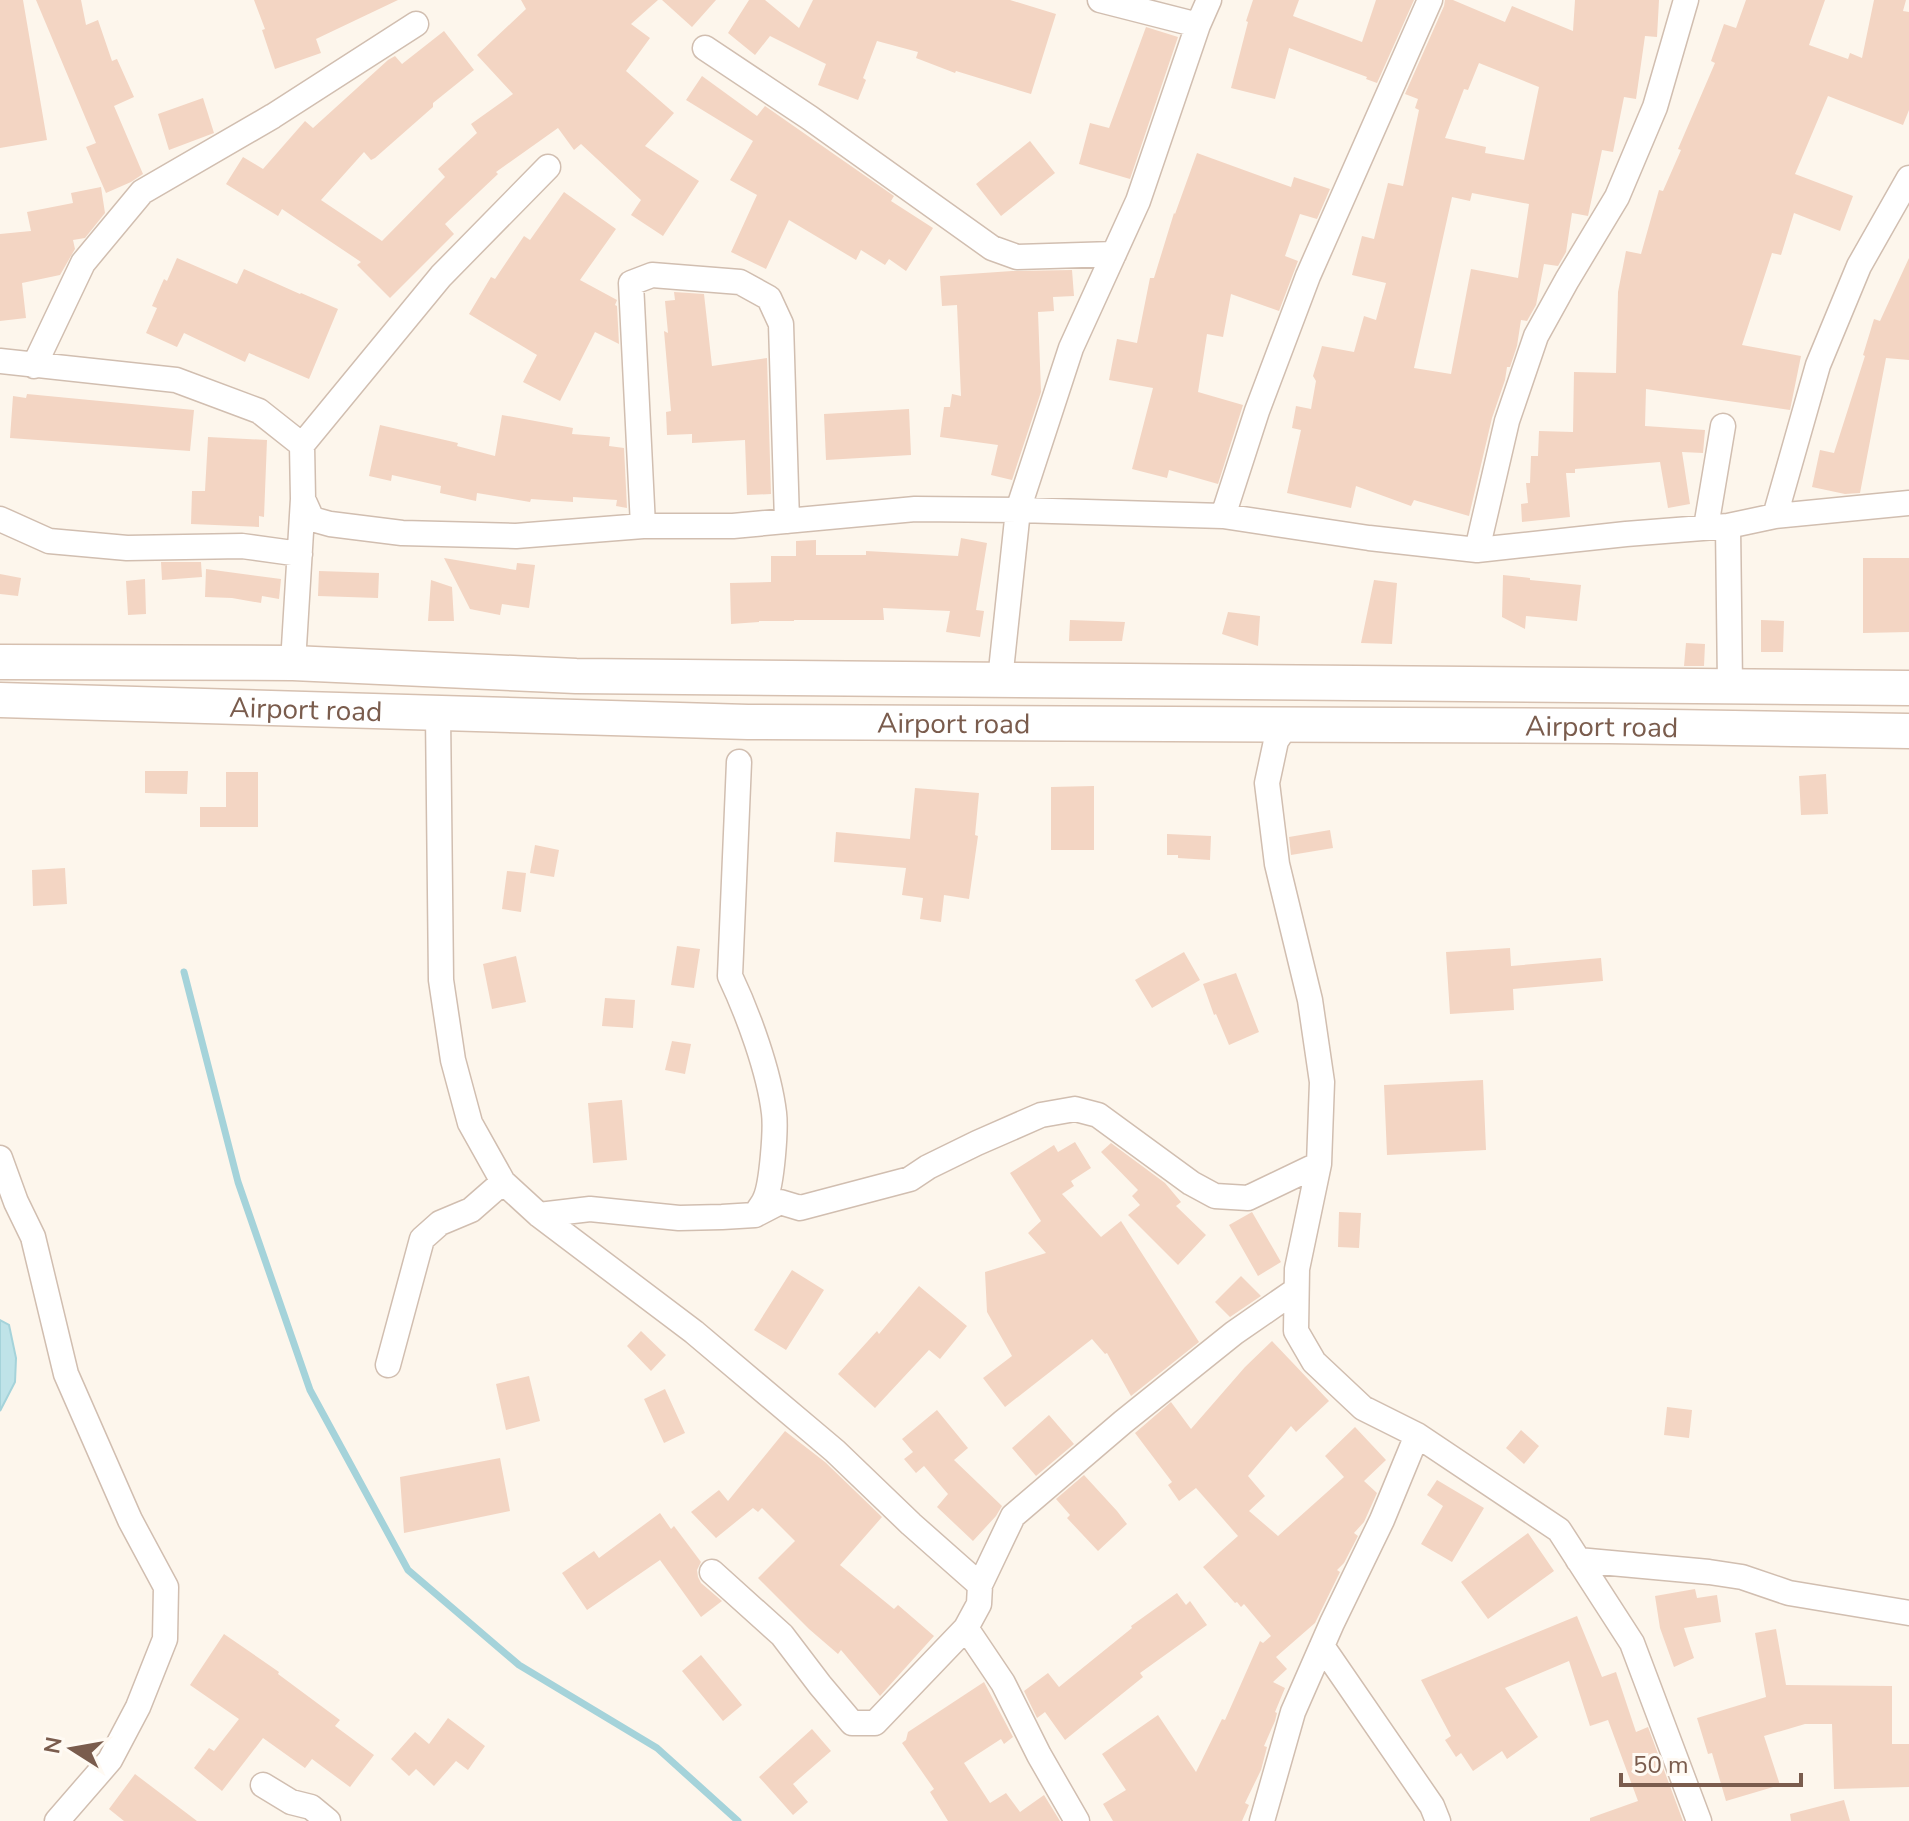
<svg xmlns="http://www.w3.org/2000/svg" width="1909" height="1821" viewBox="0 0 1909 1821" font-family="'Nunito Sans',sans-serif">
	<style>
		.water { fill: #bfe3e8; stroke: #a5d3da; stroke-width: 2 }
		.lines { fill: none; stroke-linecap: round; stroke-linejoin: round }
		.stream { stroke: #a5d3da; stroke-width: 7 }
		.building { fill: #f3d5c3; fill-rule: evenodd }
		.street-casing { stroke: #d1beb0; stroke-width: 27 }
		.secondary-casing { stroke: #d6c0b0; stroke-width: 37 }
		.street { stroke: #fff; stroke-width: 24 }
		.secondary { stroke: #fff; stroke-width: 34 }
		.labels { text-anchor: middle; stroke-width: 8; stroke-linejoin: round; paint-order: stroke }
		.street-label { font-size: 28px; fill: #7a5c4d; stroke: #fffaf3 }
	</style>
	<rect width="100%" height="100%" fill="#fdf6ec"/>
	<path class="water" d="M0,1320L9,1325L16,1358L15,1382L0,1411Z"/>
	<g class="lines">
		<path class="stream" d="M184,972L238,1182L310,1390L408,1570L519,1665L657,1748L738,1821"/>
	</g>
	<path class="building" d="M0,0H23L47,140L0,148Z
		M36,0H81L86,25L98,20L112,61L117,59L134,97L114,106L143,174L131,182L106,193L86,147L96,143Z
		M254,0H398L316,39L321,53L275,69L262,30L265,29Z
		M521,0H658L631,24L650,38L626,71L674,113L645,146L699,181L663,236L631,215L641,200L581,144L574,150L558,128L496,172L498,174L445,224L454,234L390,298L357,265L361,262L282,209L278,216L226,184L243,157L263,169L305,121L313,128L388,60L395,56L402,64L444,31L474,70L433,103V107L375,158L371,160L364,152L321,200L382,241L445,177L438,169L477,133L471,124L513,94L477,55L526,9Z
		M662,0H716L692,27Z
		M749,0H765L799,28L813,0H1010L1056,14L1031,94L956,71L955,73L916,58L918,52L877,41L863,78L866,80L858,100L818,85L826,64L770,36L755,55L728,33Z
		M1253,0H1299L1293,16L1362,42L1376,0H1414L1377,83L1366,79L1367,77L1289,48L1275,99L1231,88L1248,22L1246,21Z
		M1445,0H1453L1505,22L1512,6L1573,31L1575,0H1659L1657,37L1645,36L1636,99L1624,97L1613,152L1602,150L1588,216L1572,213L1566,252L1558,266L1544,264L1536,305L1527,321L1521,320L1517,346L1510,367H1507L1505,380L1492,418L1469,516L1414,500L1411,506L1356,486L1351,508L1287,493L1301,430L1292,428L1296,406L1311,409L1316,381L1313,376L1322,346L1354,352L1364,316L1376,320L1386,283L1352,275L1362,236L1374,239L1388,183L1403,186L1419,110L1415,108L1418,99L1405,94L1444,6ZM1479,63L1539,87L1524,160L1485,153L1486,147L1445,138L1464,89L1468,90ZM1472,193L1529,204L1518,278L1471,269L1451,374L1414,368L1452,197L1470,201Z
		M1746,0H1825L1809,45L1848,59L1850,53L1862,58L1874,0H1906L1903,11L1909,12V110L1903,125L1828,96L1795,174L1853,196L1840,231L1794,213L1781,255L1772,253L1742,345L1801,356L1790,410L1646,389L1645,426L1705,430L1703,453L1682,452L1690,504L1668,508L1660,462L1575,469V473H1566L1570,517L1522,522L1521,504L1528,503L1526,483H1530L1531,456H1538L1539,431L1573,432L1574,372L1616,373L1618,292L1626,251L1641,254L1659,190L1663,191L1681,150L1678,149L1715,63L1711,61L1724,24L1736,28Z
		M1146,27L1178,37L1130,179L1079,164L1090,123L1109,128Z
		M702,76L757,116L765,106L894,196L891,201L933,228L906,271L889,259L885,265L861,250L856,260L789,220L766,269L731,252L757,195L730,180L753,141L686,100Z
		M203,98L214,133L169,150L158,114Z
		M1030,141L1055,173L1001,216L976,184Z
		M1197,153L1291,187L1294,177L1330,189L1317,219L1300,214L1285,256L1298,261L1279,311L1231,294L1223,337L1207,334L1198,392L1243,405L1218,484L1169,470L1167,478L1132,469L1153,388L1109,380L1117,339L1137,343L1150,278H1154L1174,213L1175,214Z
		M101,187L105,213L85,238L73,240L75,249L60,275L22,283L26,318L0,321V234L31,231L27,212L73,203L71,193Z
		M564,192L616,229L580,280L617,300L615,305L617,306L619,344L595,332L560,401L523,382L537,355L469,314L491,277L495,279L524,236L530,240Z
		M177,258L237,284L244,269L300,294L301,293L338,309L309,379L249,353L245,362L184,333L177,347L146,333L157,308L152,306L164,279L167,281Z
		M1909,258V360L1886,358L1860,493L1845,494L1812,487L1820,450L1834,453L1865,356L1863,355L1874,319L1880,321Z
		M1072,270L1074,296L1053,297L1054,311L1038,312L1041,392L1012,480L991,475L998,445L940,437L944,407H950L952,394L961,396L957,305L942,306L940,276L1012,271Z
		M674,292L704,294L712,366L767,358L771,494L747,495L745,440L692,443V434L667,435L666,412L671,411L664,331L668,333L665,301L675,300Z
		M27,394L194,410L190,451L10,438L13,396L26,398Z
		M909,409L911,455L826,460L824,414Z
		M502,415L573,428L572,434L610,437L609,446L624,448L627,508L616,506L617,500L573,497V502L531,499L530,502L477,493L476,501L440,493L441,486L392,475L391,481L369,476L380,425L458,443L457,446L495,456Z
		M208,437L267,440L264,517L259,516V527L191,524L192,491H205Z
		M961,538L987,543L976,610L984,611L980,637L946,632L950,611L883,608L884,620H794V621H759V622L731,624L730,583L771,582V556H796V541L816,540V555H866V551L958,556Z
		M444,558L516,570L517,563L535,565L529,608L502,604L500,615L470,609Z
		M1863,558H1909V632L1863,633Z
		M161,562H201L202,577L162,580Z
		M206,569L281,579L279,599L262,596L261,603L232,598L205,597Z
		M319,571L379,573L378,598L318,596Z
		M0,574L21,578L18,596L0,594Z
		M1503,575L1530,578V580L1581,585L1577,621L1526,616L1525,629L1502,617Z
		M145,579L146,614L128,615L126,581Z
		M431,580L452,587L454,621H428Z
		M1374,580L1397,583L1392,644L1361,643Z
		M1228,612L1260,616L1258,646L1222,634Z
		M1070,620L1125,622L1122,641H1069Z
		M1761,620L1784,621L1783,652H1761Z
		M1686,643L1705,644L1704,666H1684Z
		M145,771H188L187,794L145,793Z
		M226,772H258V827H200V807H226Z
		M1826,774L1828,814L1801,815L1799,776Z
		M1094,786V850H1051V787Z
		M915,788L979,793L975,835L978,836L969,899L944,895L941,922L920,919L923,898L902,895L906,868L834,862L836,832L910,839Z
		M1330,830L1333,848L1291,855L1289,837Z
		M1167,834L1211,836L1210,860L1178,858V855H1167Z
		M535,845L559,850L554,877L530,873Z
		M65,868L67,904L33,906L32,870Z
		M507,871L526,873L521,912L502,909Z
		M677,946L700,949L694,988L671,985Z
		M1510,948L1511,966L1601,958L1603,981L1513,989L1514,1010L1450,1014L1446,952Z
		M1184,952L1200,980L1152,1008L1135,980Z
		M516,956L526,1002L492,1009L483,964Z
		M1236,973L1259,1032L1229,1045L1216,1014L1214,1015L1203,984Z
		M605,998L635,1000L633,1028L602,1026Z
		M672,1041L691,1044L685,1074L665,1070Z
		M1483,1080L1486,1150L1387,1155L1384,1085Z
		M622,1100L627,1160L593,1163L588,1103Z
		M1075,1142L1091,1168L1071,1181L1074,1186L1062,1194L1101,1237L1121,1221L1199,1342L1131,1396L1107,1353L1105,1354L1092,1339L1005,1407L983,1378L1012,1356L987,1312L985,1272L1046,1253L1028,1233L1041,1221L1010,1173L1054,1145L1058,1152Z
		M1111,1143L1165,1183L1181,1202L1176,1206L1206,1235L1178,1265L1128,1215L1140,1205L1132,1196L1138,1190L1101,1152Z
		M1252,1212L1281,1262L1258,1276L1229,1225Z
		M1339,1212L1361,1213L1359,1248L1338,1247Z
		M792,1270L824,1290L786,1350L754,1330Z
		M1241,1276L1261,1296L1230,1317L1215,1302Z
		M919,1286L967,1326L940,1359L929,1350L875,1408L838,1374L877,1331L879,1334Z
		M641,1331L666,1355L651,1371L627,1346Z
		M1272,1341L1329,1401L1296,1432L1291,1426L1248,1476L1265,1496L1249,1511L1278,1536L1344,1477L1325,1456L1355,1427L1386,1460L1364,1481L1377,1493L1364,1522L1354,1533L1358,1536L1344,1563L1337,1570L1340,1572L1315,1623L1276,1657L1287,1669L1273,1682L1285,1688L1275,1712L1277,1713L1275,1721L1264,1746L1267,1747L1261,1770L1245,1803L1249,1805L1242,1821H1113L1103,1804L1126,1790L1102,1754L1158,1715L1196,1772L1222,1719L1225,1720L1260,1641L1263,1643L1271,1636L1244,1604L1241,1607L1237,1602L1235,1603L1203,1567L1238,1536L1196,1488L1179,1501L1168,1485L1172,1482L1135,1433L1171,1402L1191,1429L1245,1367Z
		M529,1376L540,1421L506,1430L496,1384Z
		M665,1389L685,1433L664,1443L644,1399Z
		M1667,1407L1692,1410L1689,1438L1664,1435Z
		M937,1410L968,1448L954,1460L1002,1506L996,1516L973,1541L937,1507L948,1494L924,1466L916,1473L904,1459L913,1452L902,1439Z
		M1049,1415L1074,1444L1036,1476L1012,1448Z
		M1521,1430L1539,1446L1524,1464L1506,1448Z
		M785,1431L825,1462L882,1517L840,1565L894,1609L898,1605L934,1636L880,1696L841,1650L838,1654L809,1629L758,1578L795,1541L762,1508L758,1512L753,1508L716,1538L691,1512L719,1490L728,1501Z
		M500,1458L510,1511L404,1533L400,1477Z
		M1084,1475L1117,1511L1127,1524L1098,1551L1067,1518L1070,1515L1056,1499Z
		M1437,1480L1484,1508L1452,1562L1421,1544L1443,1506L1427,1495Z
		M660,1513L671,1529L674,1526L701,1562L697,1570L698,1577L701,1583L722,1601L701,1617L660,1560L587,1610L562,1573L594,1551L599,1558Z
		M1528,1533L1554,1571L1488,1619L1461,1582Z
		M1695,1589L1697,1598L1717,1595L1721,1622L1684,1628L1694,1658L1674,1667L1660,1628L1655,1596Z
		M1177,1593L1186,1605L1190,1601L1207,1625L1140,1673L1143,1677L1065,1740L1045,1712L1037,1718L1024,1691L1048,1673L1059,1687L1132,1628L1131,1626Z
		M1577,1616L1602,1677L1616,1672L1636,1732L1648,1727L1683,1821H1590V1818L1638,1801L1608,1720L1590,1726L1569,1661L1505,1688L1538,1737L1507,1759L1502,1751L1473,1771L1461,1753L1456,1757L1445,1740L1451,1736L1421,1680Z
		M1776,1629L1786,1685L1892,1686V1744H1909V1787L1834,1789L1832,1724H1805L1764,1736L1780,1785L1726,1801L1712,1753L1708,1754L1697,1718L1766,1697L1755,1633Z
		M224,1634L279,1672L278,1674L340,1720L335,1726L374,1755L350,1787L312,1759L305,1768L263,1738L222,1791L194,1768L209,1748L214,1751L239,1719L190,1685Z
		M701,1655L742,1705L723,1721L682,1671Z
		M984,1682L1013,1737L1004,1744L1001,1739L964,1763L990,1803L1006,1793L1020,1812L1044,1795L1060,1821H948L930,1792L934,1789L902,1743L906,1740L908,1732Z
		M448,1718L485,1746L468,1770L456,1761L434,1786L416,1769L409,1776L391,1759L415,1732L429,1744Z
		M812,1729L831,1751L793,1784L808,1802L793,1815L759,1777Z
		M135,1774L197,1821H124L109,1809Z
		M1844,1800L1850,1821H1791L1790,1814Z"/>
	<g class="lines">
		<g class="street-casing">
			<path id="street" d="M1100,0L1198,25
				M705,48L810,118L992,248L1017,257L1114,254
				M0,361L176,380L259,411L302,445L303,499L293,663
				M34,366L83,263L142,192L273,116L416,24
				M302,445L441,276L548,167
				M303,499L312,519L330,524L402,533L516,536L643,526H733L915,509L1018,510L1223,516L1369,538L1477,550L1626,534L1728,526L1775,516L1909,503
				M1223,516L1257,411L1308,276L1430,0
				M1775,516L1818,365L1859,266L1909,178
				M0,519L49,541L127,548L242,546L300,554
				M643,526L631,283L652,275L740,282L769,298L781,324L787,521
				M1728,526L1730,685
				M1706,527L1723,426
				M1477,550L1507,421L1536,336L1567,280L1617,197L1655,107L1686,0
				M1000,680L1018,510L1071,348L1138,201L1198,25L1209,0
				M438,714L441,980L453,1060L470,1123L503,1182L539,1215L694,1332L835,1451L911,1524L980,1585
				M1286,726L1276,741L1267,783L1277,864L1310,1000L1322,1082L1319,1164L1297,1269L1296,1331L1314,1362L1363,1408L1417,1435L1559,1530L1632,1643L1699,1821
				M739,762L730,976C748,1014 769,1071 774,1113C776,1129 772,1184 765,1199C763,1204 758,1210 755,1215
				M0,1158L16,1202L33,1237L66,1374L130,1520L166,1587L165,1639L138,1707L110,1760L57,1821
				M539,1215L590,1209L679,1218L722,1217L755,1215L780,1202L800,1208L910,1179L928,1167L977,1143L1041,1115L1075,1109L1098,1115L1191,1183L1215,1196L1248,1198L1319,1164
				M388,1365L422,1239L440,1223L471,1210L503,1182
				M1578,1560L1709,1572L1742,1577L1789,1593L1909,1613
				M712,1572L782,1635L820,1685L852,1723H875L966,1628
				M1322,1646L1432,1806L1438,1821
				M263,1785L291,1802L311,1807L328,1821
				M1077,1821L1039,1755L1003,1683L966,1628L979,1604L980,1585L1013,1516L1123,1422L1234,1333L1296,1290
				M1262,1821L1293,1712L1332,1623L1382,1520L1417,1435"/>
		</g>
		<g class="secondary-casing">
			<g id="secondary">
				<path d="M0,662L293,663L576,676L1909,688"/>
				<path id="s1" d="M0,700L748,722L1609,726L1909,731"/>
			</g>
		</g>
		<use href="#street" class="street"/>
		<use href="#secondary" class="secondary"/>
	</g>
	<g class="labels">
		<g class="street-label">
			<text dy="10" stroke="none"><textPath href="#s1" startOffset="306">Airport road</textPath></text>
			<text dy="10" stroke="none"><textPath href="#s1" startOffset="954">Airport road</textPath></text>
			<text dy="10" stroke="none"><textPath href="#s1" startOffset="1602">Airport road</textPath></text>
		</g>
	</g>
	<g transform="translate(72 1749) rotate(281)" stroke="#fffaf3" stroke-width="6" paint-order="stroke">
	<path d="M0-6L14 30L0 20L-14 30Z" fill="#7a5c4d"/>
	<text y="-12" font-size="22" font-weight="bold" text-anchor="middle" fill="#7a5c4d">N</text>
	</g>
	<path d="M1621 1773v12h180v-12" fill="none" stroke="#7a5c4d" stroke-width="4"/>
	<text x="1633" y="1773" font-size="24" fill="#7a5c4d" stroke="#fffaf3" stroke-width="6" paint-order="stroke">50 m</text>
</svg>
